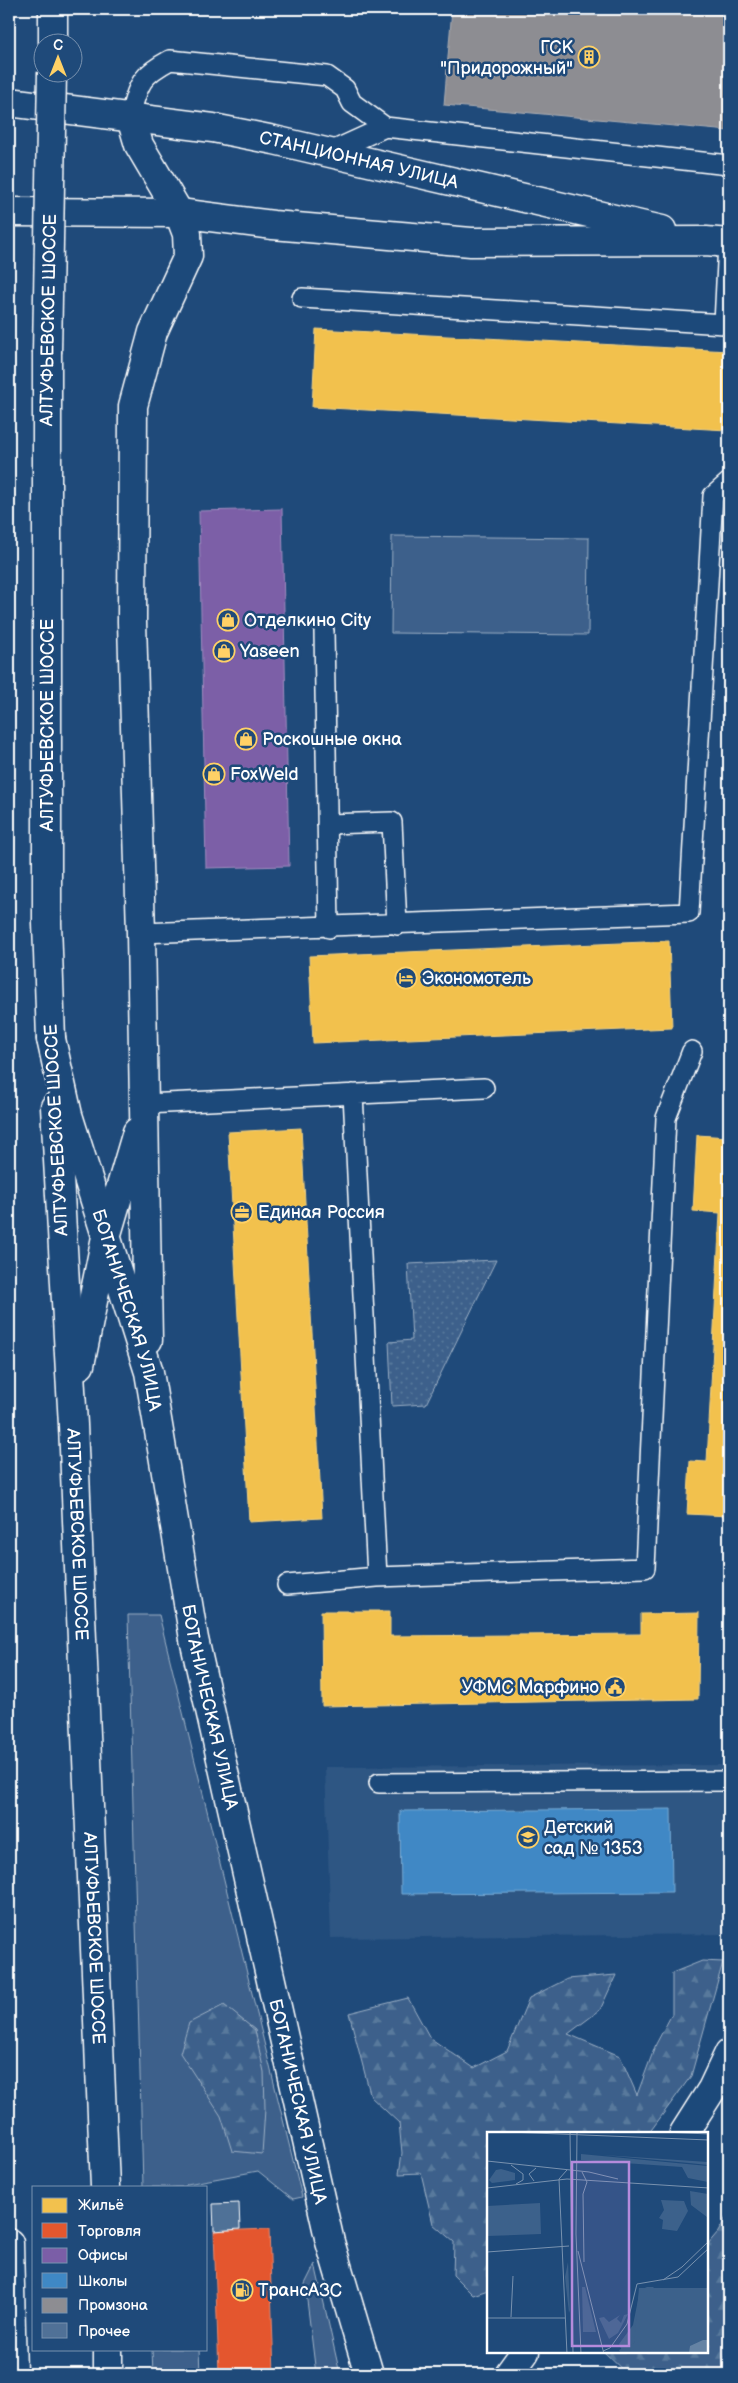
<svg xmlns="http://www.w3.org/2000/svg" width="738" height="2383" viewBox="0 0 738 2383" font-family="'Balsamiq Sans',sans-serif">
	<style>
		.built { fill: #2e5683 }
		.grass { fill: #3c618b; stroke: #9eb0c5 }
		.forest { fill: url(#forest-firs); stroke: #9eb0c5 }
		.park { fill: url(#park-dots); stroke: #9eb0c5 }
		.homes { fill: #f2c14e; stroke: #f6d483 }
		.shops { fill: #e4572e; stroke: #ec896d }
		.offices { fill: #7b5ea7; stroke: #a38ec1 }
		.schools { fill: #3f88c5; stroke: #79acd6 }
		.industry { fill: #8d8d92; stroke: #afafb3 }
		.building { fill: #507197; stroke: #fff }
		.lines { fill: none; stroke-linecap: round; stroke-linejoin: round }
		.service-casing { stroke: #fff; stroke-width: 22 }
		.tertiary-casing { stroke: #fff; stroke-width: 31 }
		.secondary-casing { stroke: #fff; stroke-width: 31 }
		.primary-casing { stroke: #fff; stroke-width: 31 }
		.service { stroke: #1f4a7a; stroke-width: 19 }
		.tertiary { stroke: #1f4a7a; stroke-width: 28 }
		.secondary { stroke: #1f4a7a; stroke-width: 28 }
		.primary { stroke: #1f4a7a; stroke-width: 28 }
		.primary-bridge-casing { stroke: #fff; stroke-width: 31; stroke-linecap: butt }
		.primary-bridge { stroke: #1f4a7a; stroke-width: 28 }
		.labels { text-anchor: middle; stroke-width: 5; stroke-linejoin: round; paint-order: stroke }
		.poi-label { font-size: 18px; fill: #fff; stroke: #1f4a7a; text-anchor: start }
		.street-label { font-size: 18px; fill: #fff; stroke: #1f4a7a }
		.inset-road { fill: none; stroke: #7992af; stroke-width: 1 }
		.view { fill: #b68bdc; fill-opacity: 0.15; stroke: #b68bdc; stroke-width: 2.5 }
		.inset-edge { fill: none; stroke: #fff; stroke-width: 2.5 }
	</style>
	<defs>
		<pattern id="forest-firs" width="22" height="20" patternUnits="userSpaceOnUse" patternTransform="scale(1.25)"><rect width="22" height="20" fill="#3c618b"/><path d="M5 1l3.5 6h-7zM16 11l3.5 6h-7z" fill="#59799c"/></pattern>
		<pattern id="park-dots" width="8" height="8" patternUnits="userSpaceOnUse" patternTransform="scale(1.25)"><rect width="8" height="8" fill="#3c618b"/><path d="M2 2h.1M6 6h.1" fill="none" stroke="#59799c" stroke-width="1.8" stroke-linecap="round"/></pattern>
	</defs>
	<rect width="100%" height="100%" fill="#1f4a7a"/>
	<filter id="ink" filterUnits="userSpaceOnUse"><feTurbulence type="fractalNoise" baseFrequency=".02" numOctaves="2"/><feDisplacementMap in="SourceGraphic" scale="10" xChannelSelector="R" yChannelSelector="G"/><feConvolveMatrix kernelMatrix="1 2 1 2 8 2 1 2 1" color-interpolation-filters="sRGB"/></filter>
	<g filter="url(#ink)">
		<path class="built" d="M729,1765V1907L725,1934L331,1938L325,1767Z"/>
		<path class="grass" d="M392,536L589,538L588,635L391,633Z
			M128,1615H159L302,2197L293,2199L258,2171L187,2184L185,2187H143Z
			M315,2264L340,2374H316L305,2284Z
			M152,2349H199L200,2374H153Z"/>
		<path class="forest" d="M702,1961L723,1962L691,2076L649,2133H488V2290L473,2295L453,2275L454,2242L433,2224L421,2173L399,2174L402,2153L399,2123L371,2097L349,2013L408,1998L430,2038L474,2068L507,2051L529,1998L567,1979L616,1975L600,2010L568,2034L620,2056L637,2095L656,2044L672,2014V1973Z
			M224,2005L255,2030L264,2072L265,2109L262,2154L232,2151L221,2116L180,2053L189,2023Z
			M729,2212V2374H627L604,2352H707V2245L718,2232Z"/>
		<path class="park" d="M496,1260L426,1404L392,1406L389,1342L412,1340L408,1264Z"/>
		<path class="homes" d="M316,329L729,351L727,430L312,407Z
			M669,941L672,1028L313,1043L309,956Z
			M301,1128L322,1518L249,1522L228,1132Z
			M697,1135L729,1137V1516L687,1514L690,1461L707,1462L720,1213L693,1211Z
			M321,1611H390V1636L641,1634V1614L699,1613L698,1699L322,1706Z"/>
		<path class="shops" d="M269,2229L274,2374H219L214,2231Z"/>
		<path class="offices" d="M282,509L289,866L206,868L199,511Z"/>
		<path class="schools" d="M671,1809L672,1892L401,1894L400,1811Z"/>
		<path class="industry" d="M452,9H729V131L444,105Z"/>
		<path class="building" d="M239,2203L240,2229L214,2231L213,2204Z"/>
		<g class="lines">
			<g class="service-casing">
				<path id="service" d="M129,118C139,85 138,77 170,60L327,76L345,89L352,103L385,127
					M328,153L385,127L729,165
					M302,298L724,324L728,242
					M324,631L329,928
					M327,824L392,822L397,925
					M141,933L689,913L713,496L729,482
					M353,1094L377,1577
					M145,1104L484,1088
					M287,1585L377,1577L645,1568L666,1118L692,1051
					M379,1783L729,1781"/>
			</g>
			<g class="tertiary-casing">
				<path id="tertiary" d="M684,2133L712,2089L729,2053
					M509,2374L525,2352"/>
			</g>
			<g class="secondary-casing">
				<g id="secondary">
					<path id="s1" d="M9,102L213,128L274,140L662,230"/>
					<path d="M131,118L139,145L179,213L187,234L188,256L153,332L133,406L132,622L141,933L148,1340"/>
					<path d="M9,212L179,213L273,225L471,242L706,241L729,243"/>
					<path id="s2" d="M51,1039L68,1115L149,1372L194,1639L330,2242L369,2374"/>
					<path id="s3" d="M55,1107L73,1425L105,2187"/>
					<path d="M80,1365L106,1237L137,1132"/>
					<path d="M9,2243L12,2374"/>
					<path d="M108,2349V2374"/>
				</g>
			</g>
			<g class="primary-casing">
				<path id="primary" d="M53,42V9
					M47,353V923L51,1039"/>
			</g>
			<use href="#service" class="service"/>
			<use href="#tertiary" class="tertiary"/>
			<use href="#secondary" class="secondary"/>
			<use href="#primary" class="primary"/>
			<g class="primary-bridge-casing">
				<path id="primary-bridge" d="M47,353L52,72"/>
			</g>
			<use href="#primary-bridge" class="primary-bridge"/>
		</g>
	</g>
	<defs>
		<g id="building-ring" transform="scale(1.125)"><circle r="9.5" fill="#1f4a7a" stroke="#ffd166" stroke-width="1.5"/><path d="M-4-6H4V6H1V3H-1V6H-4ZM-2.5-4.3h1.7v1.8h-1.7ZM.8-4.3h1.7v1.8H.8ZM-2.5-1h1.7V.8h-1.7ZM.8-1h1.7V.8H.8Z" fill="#ffd166"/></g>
		<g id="shop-ring" transform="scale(1.125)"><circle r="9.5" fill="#1f4a7a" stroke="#ffd166" stroke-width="1.5"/><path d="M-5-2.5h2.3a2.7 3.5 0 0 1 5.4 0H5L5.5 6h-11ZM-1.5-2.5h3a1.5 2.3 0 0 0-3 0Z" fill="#ffd166"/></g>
		<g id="hotel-ring" transform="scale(1.125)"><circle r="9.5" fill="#1f4a7a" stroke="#ffd166" stroke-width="1.5"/><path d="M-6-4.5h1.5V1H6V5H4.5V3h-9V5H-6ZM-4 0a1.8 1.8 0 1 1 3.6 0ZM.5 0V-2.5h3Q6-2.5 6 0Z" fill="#ffd166"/></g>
		<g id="office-ring" transform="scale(1.125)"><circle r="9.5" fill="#1f4a7a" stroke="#ffd166" stroke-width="1.5"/><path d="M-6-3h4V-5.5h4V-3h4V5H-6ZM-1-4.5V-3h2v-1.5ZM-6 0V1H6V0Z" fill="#ffd166"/></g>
		<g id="civic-ring" transform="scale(1.125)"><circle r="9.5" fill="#1f4a7a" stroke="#ffd166" stroke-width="1.5"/><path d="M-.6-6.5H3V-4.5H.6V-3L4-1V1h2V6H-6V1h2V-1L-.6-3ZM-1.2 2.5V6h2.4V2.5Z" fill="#ffd166"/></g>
		<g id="school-ring" transform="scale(1.125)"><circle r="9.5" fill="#1f4a7a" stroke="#ffd166" stroke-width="1.5"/><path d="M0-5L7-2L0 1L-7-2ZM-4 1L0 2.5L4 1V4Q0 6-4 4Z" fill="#ffd166"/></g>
		<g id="fuel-ring" transform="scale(1.125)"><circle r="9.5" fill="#1f4a7a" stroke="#ffd166" stroke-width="1.5"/><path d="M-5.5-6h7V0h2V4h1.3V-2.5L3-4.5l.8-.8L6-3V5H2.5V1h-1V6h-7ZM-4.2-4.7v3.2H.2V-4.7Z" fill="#ffd166"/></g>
	</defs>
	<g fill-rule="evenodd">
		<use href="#building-ring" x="589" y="57"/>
		<use href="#shop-ring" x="228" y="620"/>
		<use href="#shop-ring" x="224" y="651"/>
		<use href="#shop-ring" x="246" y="739"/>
		<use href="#shop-ring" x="214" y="774"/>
		<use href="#hotel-ring" x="406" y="978"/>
		<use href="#office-ring" x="242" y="1212"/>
		<use href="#civic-ring" x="615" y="1687"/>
		<use href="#school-ring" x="528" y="1837"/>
		<use href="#fuel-ring" x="242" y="2290"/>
	</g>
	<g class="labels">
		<g class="poi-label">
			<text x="573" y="53" text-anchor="end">ГСК<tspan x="573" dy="21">"Придорожный"</tspan></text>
			<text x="244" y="626">Отделкино City</text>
			<text x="240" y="657">Yaseen</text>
			<text x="262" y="745">Роскошные окна</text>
			<text x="230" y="780">FoxWeld</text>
			<text x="422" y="984">Экономотель</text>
			<text x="258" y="1218">Единая Россия</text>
			<text x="599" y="1693" text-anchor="end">УФМС Марфино</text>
			<text x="544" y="1833">Детский<tspan x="544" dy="21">сад № 1353</tspan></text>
			<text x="258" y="2296">ТрансАЗС</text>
		</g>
		<g class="street-label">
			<text dy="6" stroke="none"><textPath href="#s1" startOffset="355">СТАНЦИОННАЯ УЛИЦА</textPath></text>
			<text transform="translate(48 320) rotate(-89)" y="6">АЛТУФЬЕВСКОЕ ШОССЕ</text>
			<text transform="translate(47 725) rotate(-90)" y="6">АЛТУФЬЕВСКОЕ ШОССЕ</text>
			<text transform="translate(56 1130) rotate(-93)" y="6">АЛТУФЬЕВСКОЕ ШОССЕ</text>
			<text dy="6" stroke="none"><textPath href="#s2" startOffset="282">БОТАНИЧЕСКАЯ УЛИЦА</textPath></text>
			<text dy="6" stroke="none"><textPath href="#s3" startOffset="428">АЛТУФЬЕВСКОЕ ШОССЕ</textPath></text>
			<text dy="6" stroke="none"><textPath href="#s2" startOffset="688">БОТАНИЧЕСКАЯ УЛИЦА</textPath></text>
			<text dy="6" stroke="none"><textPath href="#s3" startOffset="832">АЛТУФЬЕВСКОЕ ШОССЕ</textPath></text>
			<text dy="6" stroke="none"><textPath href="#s2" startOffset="1092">БОТАНИЧЕСКАЯ УЛИЦА</textPath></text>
		</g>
	</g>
	<g transform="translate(487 2132)">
		<rect width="221" height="221" fill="#1f4a7a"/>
		<path d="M94,22L221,34V50L201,46L195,35L94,28ZM116,23L221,30V33L202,31ZM203,59L221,62L220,85L204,73ZM81,130L83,178L82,181L78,145ZM95,155H98L109,200H96Z" fill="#3c618b"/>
		<path d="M14,37L28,41V48L5,51L2,48L9,38ZM174,68L197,69L201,79L190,99L175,97L176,88L172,86L177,78ZM53,71L54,102L0,104V74ZM160,155H167L164,158L150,205L146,213L136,221L132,212L146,193L153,158ZM141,182L131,201L122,207L112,186L117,185L122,190L133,183L130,187L134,191L137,183Z" fill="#3c618b"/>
		<path d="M152,156H221V221L134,222L132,218L147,211Z" fill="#3c618b"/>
		<path d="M216,208H221V221H202L203,214Z" fill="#6583a4"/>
		<path class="inset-road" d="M22,0L222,8M83,0L86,222M90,0L89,102L94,222M176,0L222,2M0,29L102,40L131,47M24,33L36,42V48L29,52M80,38L72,47L80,222M95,40L100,50L96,62L97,130M47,49L42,42L49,36M0,56L80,47L222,56M91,119L117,222M0,120L82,114M176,148L195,135L222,109M24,185L26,144M0,186H78M116,219L123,216L140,192L150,152L191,145L222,116"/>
		<path class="view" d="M85,30H142V214H85Z"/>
		<rect width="221" height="221" class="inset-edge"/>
	</g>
	<rect width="738" height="2383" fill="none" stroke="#1f4a7a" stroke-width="30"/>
	<rect x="15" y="15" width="708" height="2353" fill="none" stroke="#fff" stroke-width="2" filter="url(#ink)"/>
	<rect x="32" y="2186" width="175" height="165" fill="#1f4a7a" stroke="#7992af"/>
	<rect x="42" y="2198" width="25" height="15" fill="#f2c14e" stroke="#7992af"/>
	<text x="78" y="2210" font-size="15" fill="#ffffff">Жильё</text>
	<rect x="42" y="2223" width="25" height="15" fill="#e4572e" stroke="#7992af"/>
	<text x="78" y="2236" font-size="15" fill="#ffffff">Торговля</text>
	<rect x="42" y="2248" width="25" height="15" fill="#7b5ea7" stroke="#7992af"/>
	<text x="78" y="2260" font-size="15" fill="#ffffff">Офисы</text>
	<rect x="42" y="2273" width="25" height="15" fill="#3f88c5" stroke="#7992af"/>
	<text x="78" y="2286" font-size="15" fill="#ffffff">Школы</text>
	<rect x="42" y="2298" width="25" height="15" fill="#8d8d92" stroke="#7992af"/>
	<text x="78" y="2310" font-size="15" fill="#ffffff">Промзона</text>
	<rect x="42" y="2323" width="25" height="15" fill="#507197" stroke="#7992af"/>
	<text x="78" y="2336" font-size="15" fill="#ffffff">Прочее</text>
	<g transform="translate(58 58)"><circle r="24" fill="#1f4a7a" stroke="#7992af"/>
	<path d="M0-4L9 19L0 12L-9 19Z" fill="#ffd166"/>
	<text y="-8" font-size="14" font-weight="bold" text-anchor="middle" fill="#ffffff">С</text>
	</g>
</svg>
